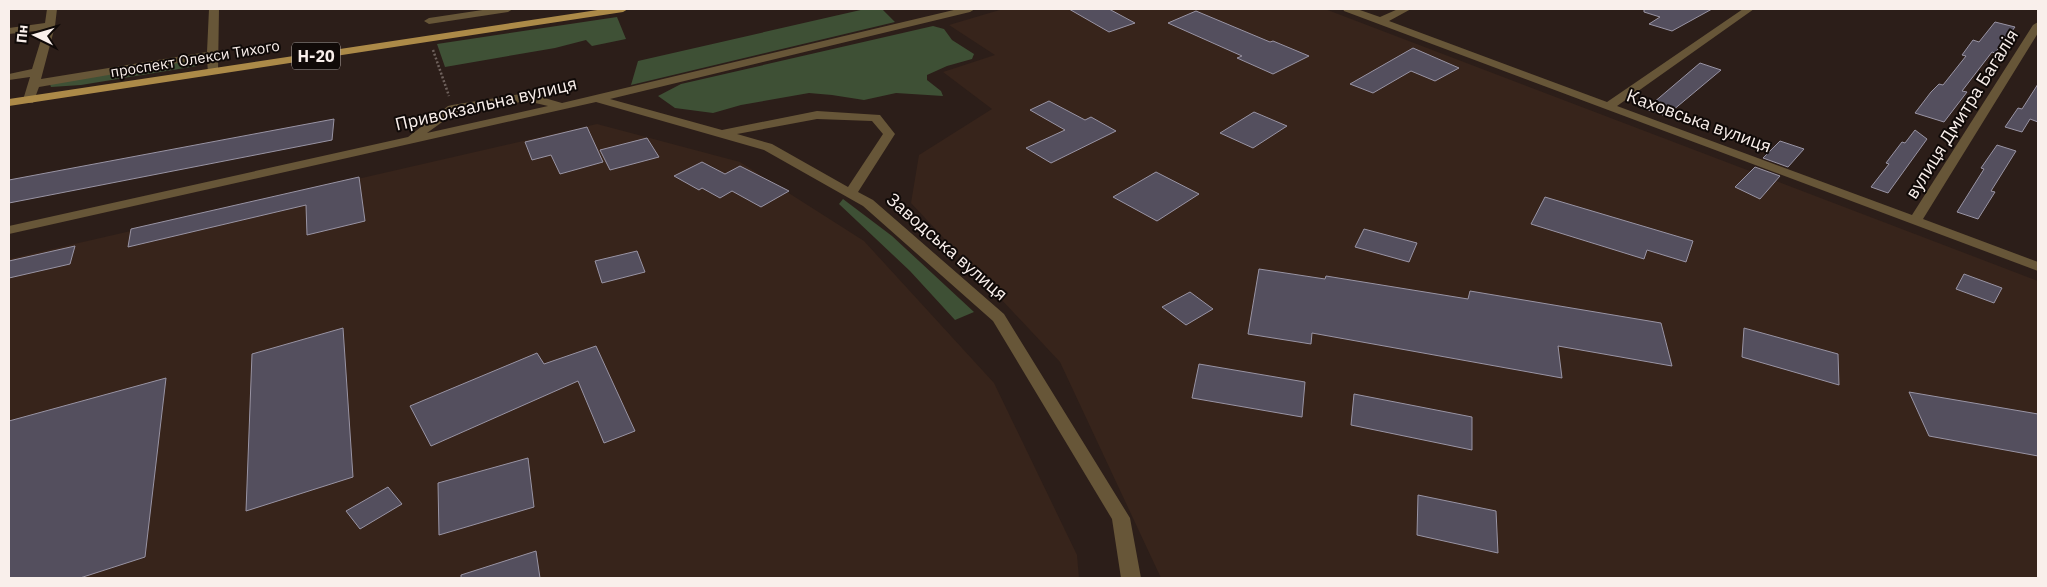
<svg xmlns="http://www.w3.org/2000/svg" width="2047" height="587" viewBox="0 0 2047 587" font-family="'IBM Plex Sans',sans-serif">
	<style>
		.built { fill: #37241b }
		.green { fill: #3f5136 }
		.forest { fill: #3e5035 }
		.building { fill: #544f5e; stroke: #9994a4 }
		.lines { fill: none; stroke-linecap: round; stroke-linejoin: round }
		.path { stroke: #6f625d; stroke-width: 2.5; stroke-dasharray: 2 2; stroke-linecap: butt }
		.minor { fill: #675638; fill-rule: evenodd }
		.major { fill: #ac8a48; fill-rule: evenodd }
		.labels { text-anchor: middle; stroke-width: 4; stroke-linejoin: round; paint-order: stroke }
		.far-street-label { font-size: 15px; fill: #f9efeb; stroke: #100a08 }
		.shield { fill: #100a08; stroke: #b3aaa7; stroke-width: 1 }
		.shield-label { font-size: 16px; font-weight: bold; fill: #f9efeb }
		.street-label { font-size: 18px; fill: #f9efeb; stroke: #100a08 }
	</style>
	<rect width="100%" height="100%" fill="#2c1e19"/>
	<path class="built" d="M1003,9H1325L2038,281V578H1161L1060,362L911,203L919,155L992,109L943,72L995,55L949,25Z
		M597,124L740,162L864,241L994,383L1077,555L1079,578H9V259Z"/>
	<path class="green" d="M617,17L626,39L592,46L586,40L555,48L445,67L437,44Z
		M203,57L205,58L197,66L81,85L51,87L49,82Z"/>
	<path class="forest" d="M865,9H882L895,22L631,85L638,61Z
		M933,26L944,29L952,40L974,54L972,59L947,66L927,75V80L941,91L943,96L896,93L864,100L832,95L809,93L741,105L713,113L675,108L658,96L681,84Z
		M843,199L892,236L974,312L955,320L910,271L839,204Z"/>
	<path class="building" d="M1069,9H1109L1135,23L1109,32Z
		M1644,9H1712L1672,31L1649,24L1660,17L1644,12Z
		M1196,11L1270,42L1273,41L1309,56L1273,74L1237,58L1242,56L1168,23Z
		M1995,22L2015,27L1995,53L1992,52L1962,91L1967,92L1944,122L1915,113L1931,92L1939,84L1943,85L1966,56L1962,55L1973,40L1979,42Z
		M1413,48L1459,68L1435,81L1411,71L1373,93L1350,84Z
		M1700,63L1721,70L1666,116L1646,109Z
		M2038,84V122L2030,119L2022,132L2005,127L2018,108L2022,109Z
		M1049,101L1085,120L1091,117L1116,131L1051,163L1026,148L1065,130L1030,110Z
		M1254,112L1287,126L1253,148L1220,133Z
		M334,119L332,140L9,203V180Z
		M587,127L603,162L560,174L551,155L532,160L525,142Z
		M1915,130L1927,139L1888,193L1871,187L1889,164L1886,163L1902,142L1905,143Z
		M647,138L659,157L610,170L600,150Z
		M1780,141L1804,149L1788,167L1763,158Z
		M1997,145L2016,151L1991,191L1995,192L1978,219L1957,212L1984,169L1981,168Z
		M702,162L725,174L740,166L789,191L761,207L732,191L720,198L702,188L699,190L674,176Z
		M1755,167L1780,176L1760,199L1735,187Z
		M1156,172L1199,194L1157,221L1113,197Z
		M359,177L365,221L307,235L306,205L128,247L131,229Z
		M1545,197L1693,241L1686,262L1647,250L1644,259L1531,224Z
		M1364,229L1417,243L1409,262L1355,247Z
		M75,246L70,264L9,278V261Z
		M637,251L645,272L602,283L595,261Z
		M1259,269L1325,279L1326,276L1468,299L1470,291L1661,323L1672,366L1558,346L1562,378L1312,333L1311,344L1248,334Z
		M1964,274L2002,288L1994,303L1956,289Z
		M1190,292L1213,309L1186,325L1162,307Z
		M343,328L353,477L246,511L252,354Z
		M1744,328L1838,354L1839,385L1742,357Z
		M596,346L635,431L604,443L578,381L431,446L410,406L537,353L544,364Z
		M1199,364L1305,382L1302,417L1192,398Z
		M166,378L145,557L80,578H9V421Z
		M1909,392L2038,414V456L1929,436Z
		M1354,394L1472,417V450L1351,425Z
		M528,458L534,507L439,535L438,483Z
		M388,487L402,504L360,529L346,511Z
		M1418,495L1496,511L1498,553L1417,535Z
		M536,551L540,578H461V575Z"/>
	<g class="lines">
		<path class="path" d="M433,50L449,96"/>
		<path class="minor" d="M47,9H57L55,26L41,79L207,52L209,9H219L218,72L216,74H208L207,58L39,87L33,103H25L23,100L30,77L9,80V74L32,69L44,30L9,34V28L45,23Z
			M489,9H513L508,12L429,24L424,21L429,18Z
			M958,9H975L970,12L610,99L722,130L817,111L880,115L895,134L858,192L873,200L1004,314L1130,518L1141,578H1121L1112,519L993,321L863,206L764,150L596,102L9,234V226L408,137L448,106L452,105L527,93L562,103ZM527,101L548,106L427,133L456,112ZM817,119L872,121L883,134L848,187L772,144L737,134Z
			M1343,9H1357L1380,17L1398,9H1411L1389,21L1607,102L1743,9H1754L1617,106L1912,215L2033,25L2038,22V33L1923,219L2038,262V271L1344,11Z"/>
		<path class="major" d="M604,9H628L623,12L9,106V99Z"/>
	</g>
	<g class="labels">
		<g class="far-street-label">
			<text transform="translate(195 59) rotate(-9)" y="5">проспект Олекси Тихого</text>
		</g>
		<rect class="shield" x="292" y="42.5" width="48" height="27" rx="4"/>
		<g class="shield-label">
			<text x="316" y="62">Н-20</text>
		</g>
		<g class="street-label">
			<text transform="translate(486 104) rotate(-13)" y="6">Привокзальна вулиця</text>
			<text transform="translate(1962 114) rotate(-58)" y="6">вулиця Дмитра Багалія</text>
			<text transform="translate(1699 121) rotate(20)" y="6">Каховська вулиця</text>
			<text transform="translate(947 247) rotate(41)" y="6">Заводська вулиця</text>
		</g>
	</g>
	<rect width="2047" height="587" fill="none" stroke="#f9efeb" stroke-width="20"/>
	<g transform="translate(35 35) rotate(275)" stroke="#100a08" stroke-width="4" paint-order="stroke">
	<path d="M0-4L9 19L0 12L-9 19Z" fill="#f9efeb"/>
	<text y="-8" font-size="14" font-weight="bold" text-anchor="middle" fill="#f9efeb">Пн</text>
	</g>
</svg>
